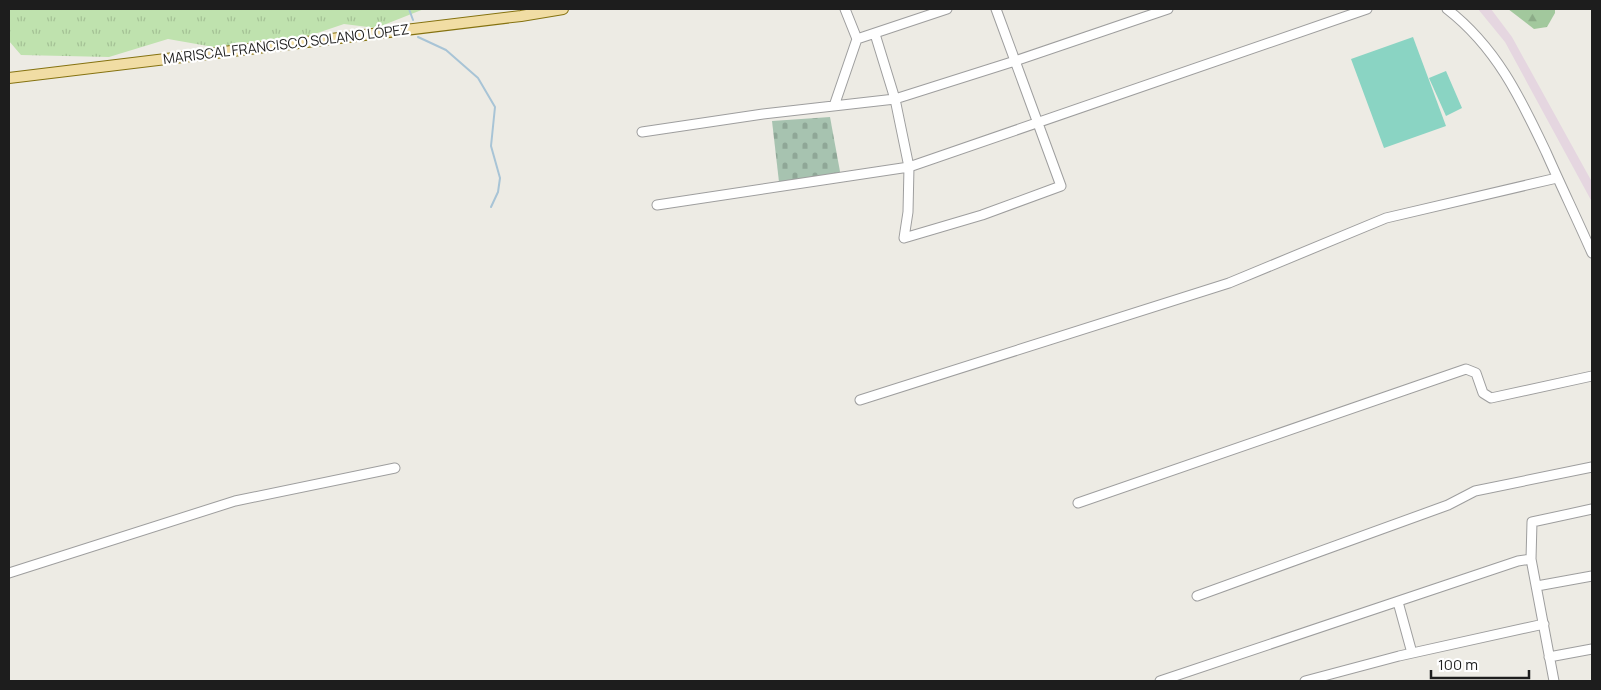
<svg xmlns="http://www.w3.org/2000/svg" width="1601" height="690" viewBox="0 0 1601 690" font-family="Manrope,sans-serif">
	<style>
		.railway { fill: #e5d6e0 }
		.grass { fill: url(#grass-tufts) }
		.forest { fill: url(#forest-firs) }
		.cemetery { fill: url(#cemetery-stones) }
		.pitch { fill: #8ad4c3 }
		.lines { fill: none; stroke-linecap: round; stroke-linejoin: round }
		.stream { stroke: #a8c4d6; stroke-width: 2 }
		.minor-casing { stroke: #9e9e9e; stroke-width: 11 }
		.major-casing { stroke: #857210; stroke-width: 12 }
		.minor { stroke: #fff; stroke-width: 9 }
		.major { stroke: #f1dda4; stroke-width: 10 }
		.labels { text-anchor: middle; stroke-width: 4.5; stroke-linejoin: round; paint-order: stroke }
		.street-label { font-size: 14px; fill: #1d1d1d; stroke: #fff }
	</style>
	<defs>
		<pattern id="grass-tufts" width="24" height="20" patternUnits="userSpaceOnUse" patternTransform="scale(1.25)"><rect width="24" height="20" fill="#bfe2ae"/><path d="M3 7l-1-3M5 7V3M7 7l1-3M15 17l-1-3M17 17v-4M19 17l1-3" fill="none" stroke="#a4c195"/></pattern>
		<pattern id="forest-firs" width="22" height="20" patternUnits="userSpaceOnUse" patternTransform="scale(1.25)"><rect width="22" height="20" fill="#a2c89d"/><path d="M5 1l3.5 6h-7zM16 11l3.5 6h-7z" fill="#8bab87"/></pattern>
		<pattern id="cemetery-stones" width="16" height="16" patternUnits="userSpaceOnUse" patternTransform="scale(1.25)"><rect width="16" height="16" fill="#a7c3b0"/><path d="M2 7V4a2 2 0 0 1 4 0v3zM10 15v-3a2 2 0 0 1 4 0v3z" fill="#8fa797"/></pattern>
	</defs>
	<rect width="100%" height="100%" fill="#edebe4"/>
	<path class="railway" d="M1478,9H1491L1512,37L1592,182V202L1505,42Z"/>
	<path class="grass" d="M9,9H424L376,28L344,24L276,47L225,49L168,39L109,57L21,55L9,41Z"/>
	<path class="forest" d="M1508,9H1555V13L1547,27L1534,29Z"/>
	<path class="cemetery" d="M830,117L841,177L779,182L772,121Z"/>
	<path class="pitch" d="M1413,37L1446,126L1384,148L1351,59Z
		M1446,71L1462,108L1446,116L1429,78Z"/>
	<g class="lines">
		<path class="stream" d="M409,9L413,20
			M418,37L446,50L478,78L495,107L491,146L500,178L498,192L491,207"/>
		<g class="minor-casing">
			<path id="minor" d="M1447,9C1496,47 1520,97 1546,152C1561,186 1577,219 1592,253
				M875,34L895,99L909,167L908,212L904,238L982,215L1061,186L996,9
				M857,39L947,9
				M834,106L857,39L845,9
				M642,132L763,114L895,99L1015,61L1168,9
				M657,205L909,167L1367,9
				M860,400L1229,283L1386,218L1557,178
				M1078,503L1466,369L1476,373L1483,393L1491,398L1592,376
				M9,573L235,501L395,468
				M1537,586L1592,576
				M1197,596L1448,505L1475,491L1592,467
				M1398,602L1412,653
				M1549,657L1592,649
				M1160,681L1518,561L1531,559
				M1305,681L1399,656L1544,624
				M1554,681L1531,559L1532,522L1592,509"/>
		</g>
		<g class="major-casing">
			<path id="major" d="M9,78L521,16L563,9"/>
		</g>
		<use href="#minor" class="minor"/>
		<use href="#major" class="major"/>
	</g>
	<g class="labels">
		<g class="street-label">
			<text transform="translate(286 44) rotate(-7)" y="5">MARISCAL FRANCISCO SOLANO LÓPEZ</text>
		</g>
	</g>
	<rect width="1601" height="690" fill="none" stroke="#1d1d1d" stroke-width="20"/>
	<path d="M1431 670v8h98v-8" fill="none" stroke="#1d1d1d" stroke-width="2.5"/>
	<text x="1438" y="670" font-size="15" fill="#1d1d1d" stroke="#ffffff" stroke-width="4" paint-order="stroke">100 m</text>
</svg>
